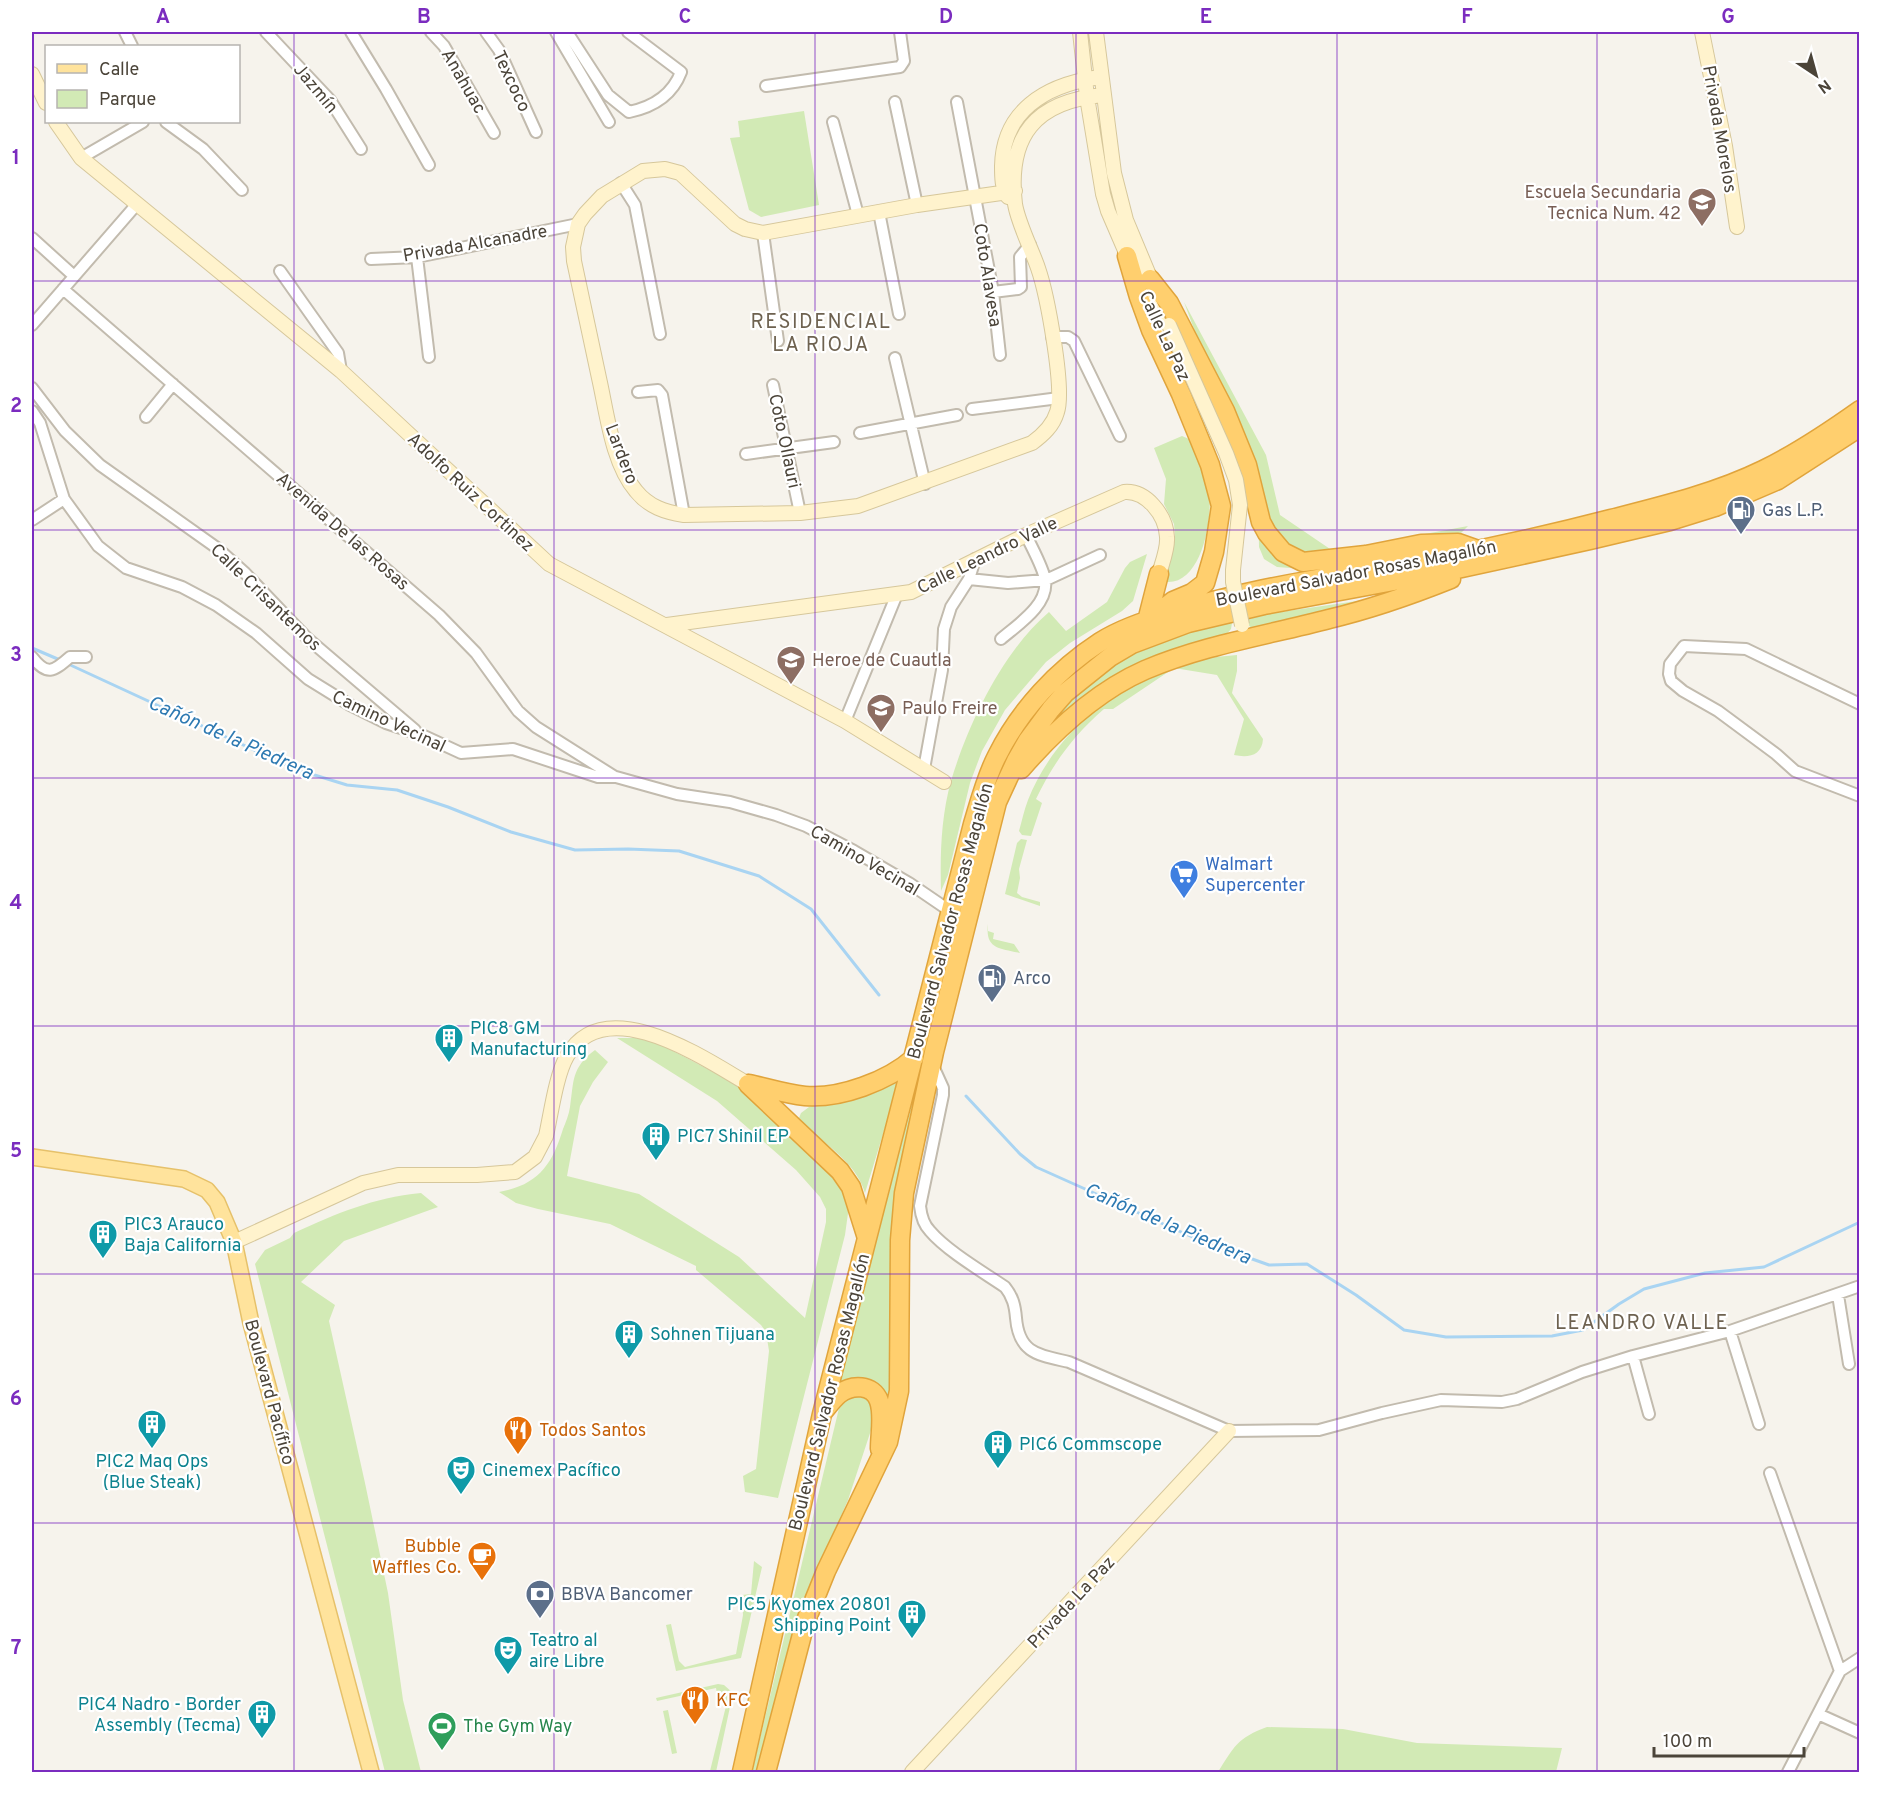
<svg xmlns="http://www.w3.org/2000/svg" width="1891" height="1804" viewBox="0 0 1891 1804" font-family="Overpass,sans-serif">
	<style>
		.green { fill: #d2eab5 }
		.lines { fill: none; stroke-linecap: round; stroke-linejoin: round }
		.stream { stroke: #a9d4f2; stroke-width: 3 }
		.street-casing { stroke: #c2bbae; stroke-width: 14 }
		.secondary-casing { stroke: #d6c79b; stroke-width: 16 }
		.primary-casing { stroke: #e6c16a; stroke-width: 18 }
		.highway-casing { stroke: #e0a43c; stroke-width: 21 }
		.street { stroke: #fff; stroke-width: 10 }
		.secondary { stroke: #fff3cd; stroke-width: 14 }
		.primary { stroke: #ffe39c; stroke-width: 15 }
		.highway { stroke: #ffcf6e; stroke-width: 18 }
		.secondary-bridge-casing { stroke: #d6c79b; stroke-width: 16; stroke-linecap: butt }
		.secondary-bridge { stroke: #fff3cd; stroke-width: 14 }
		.grid { fill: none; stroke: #7b2cbf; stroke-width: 1.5; stroke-opacity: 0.55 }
		.labels { text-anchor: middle; stroke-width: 4.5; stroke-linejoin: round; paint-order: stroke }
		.street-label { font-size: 18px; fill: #4b4439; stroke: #fff }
		.education-label { font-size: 18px; fill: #785e54; stroke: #fff; text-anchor: start }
		.service-label { font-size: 18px; fill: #4e5e75; stroke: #fff; text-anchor: start }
		.shop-label { font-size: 18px; fill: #366cbe; stroke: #fff; text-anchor: start }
		.culture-label { font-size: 18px; fill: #0d838f; stroke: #fff; text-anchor: start }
		.food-label { font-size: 18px; fill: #c56008; stroke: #fff; text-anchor: start }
		.leisure-label { font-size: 18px; fill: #27864d; stroke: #fff; text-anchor: start }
		.neighbourhood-label { font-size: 20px; letter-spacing: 1.5px; fill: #6e6250; stroke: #fff }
		.water-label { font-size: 20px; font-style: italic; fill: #2e7ab2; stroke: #fff }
		.neatline { fill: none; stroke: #7b2cbf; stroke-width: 2 }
		.grid-label { font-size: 20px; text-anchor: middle; font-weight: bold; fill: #7b2cbf }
	</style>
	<rect width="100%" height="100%" fill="#f6f3ec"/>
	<path class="green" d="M804,111L819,205L761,217L749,210L730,138L740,137L738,121Z
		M1184,302L1266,455L1280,515L1333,551L1468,526L1456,538L1442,545L1316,570L1277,567L1264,559L1259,547L1258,481L1211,375Z
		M1182,436L1189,439C1196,456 1206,473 1209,491C1213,518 1202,585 1166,582L1164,580L1175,536L1174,524L1164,504L1166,479L1154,448Z
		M1147,554L1133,601L1122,611L1070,643L1046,662L1005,710L982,751L970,783L948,875L941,891C940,854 941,817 951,781C968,724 1003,651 1049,612L1066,631L1107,602L1125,568L1130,562Z
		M1378,598L1253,630L1245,621L1259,615Z
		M1227,622L1232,623L1231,629L1225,636L1092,692L1055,719L1032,745L1052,715L1116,660L1163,637Z
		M1237,655V671L1232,693L1263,739C1262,756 1248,758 1234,755L1244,719L1217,675L1174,668L1113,709H1104C1073,736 1054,762 1036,799L1042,803L1031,836L1022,835L1019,831C1022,821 1024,810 1028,800C1053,737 1110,688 1173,666C1192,659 1216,657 1237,655Z
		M1021,839L1027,840L1019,869L1020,878L1017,893L1022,897L1040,902V906L1005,894L1017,843Z
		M988,924V931L994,933L993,939L1014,944L1020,953C999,948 985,949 988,924Z
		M617,1038H636L660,1044L734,1083L761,1104L841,1182L849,1206L845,1235L778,1498L745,1492L743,1476L756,1469L769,1351L766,1332L761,1325L696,1270V1266L610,1224L538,1209L516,1203L499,1192C538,1185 552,1165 563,1129C566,1122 569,1114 570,1107C574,1081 571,1068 595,1050L608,1062L593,1082L580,1106L567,1176L639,1194L739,1257L805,1318L826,1222V1209L820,1197L796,1170L717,1101Z
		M925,1057L912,1128L897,1182L892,1219L891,1385L884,1421L855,1380L845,1379L836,1386L850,1327Z
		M893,1082L898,1085L865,1193C855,1159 821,1144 799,1118L801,1113L809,1107Z
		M421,1193L438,1207L344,1241L301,1282L335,1305L329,1321L365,1483L388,1593L403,1700L421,1772H385L255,1264L265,1250L290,1238L294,1233C338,1213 372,1198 421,1193Z
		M856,1395L866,1397L871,1402L875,1418L848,1500L797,1617L758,1772H752L840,1404L848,1397Z
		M754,1561L762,1567L741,1658L676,1671L666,1625L671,1624L679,1661L685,1667L736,1654L743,1615L742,1595L751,1594Z
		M718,1684L724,1685L733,1693L716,1772H705L710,1771L727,1702L718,1698L716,1688L657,1701L656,1698Z
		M668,1710L677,1753L672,1754L663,1711Z
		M1267,1727L1343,1729L1417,1743L1562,1748L1556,1772H1218C1234,1747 1237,1738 1267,1727Z"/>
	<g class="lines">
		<path class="stream" d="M32,648L60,660
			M66,663L295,769L347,785L397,790L448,807L511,832L575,850L628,849L679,851L759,876L811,909L879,995
			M966,1096L1020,1154L1036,1167L1199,1240L1269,1265L1307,1264L1356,1295L1404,1330L1446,1337L1552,1336L1583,1330L1619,1304L1644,1289L1705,1273L1764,1267L1860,1222"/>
		<g class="street-casing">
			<path id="street" d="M125,32L132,46
				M266,32L330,100L361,149
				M351,32L386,89L429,165
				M431,32L444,46L494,133
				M486,32L499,50L536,132
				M556,32L609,122
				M567,32L608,95L629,112C653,107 672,96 681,72L628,32
				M766,86L900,67L904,61L900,32
				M895,102L917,205
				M957,102L993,292L1000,355
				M166,122L203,149L242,190
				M833,122L858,215
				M81,158L143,122
				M621,183L635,205L660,334
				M879,212L899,314
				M763,233L778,341
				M32,238L74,276
				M417,257L429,357
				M371,259L417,257L578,224
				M280,271L338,353L341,371
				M63,289L439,615L476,653L518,711L536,727L615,777
				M993,292L1018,289L1021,287L1020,257L1030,245
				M32,325L137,204
				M1052,337H1068L1074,341L1120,436
				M895,358L925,484
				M773,385L800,513
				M32,388L65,431L100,465L217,548L245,573L307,638L415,730
				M638,392L658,390L662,395L684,515
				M972,409L1059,398
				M32,411L40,423L64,499L98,546L126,568L182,587L216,605L256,633L308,679L350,705L386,723L422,735L461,753L513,749L598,777H616L677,794L730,802L776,815L806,826L854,851L909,883L950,911
				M146,417L173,384
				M860,433L957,415
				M746,454L834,442
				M32,520L64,499
				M969,579L1008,583L1046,580L1100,555
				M1001,639C1017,625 1049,605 1045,580C1044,569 1031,546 1026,535
				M32,657C47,676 53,672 70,657H86
				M1860,704L1746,649L1684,646L1670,664L1669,674L1671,681L1683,691L1718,711L1776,754L1795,771L1860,796
				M845,721L897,594
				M924,769L942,670L944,629L951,607L969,579L975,559
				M933,1066L943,1088V1095L920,1206C921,1215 923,1224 930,1231C947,1251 983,1272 1005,1287C1013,1297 1015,1306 1016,1318C1019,1354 1039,1355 1069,1362L1229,1431L1319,1430L1382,1413L1441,1400L1502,1402L1517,1399L1582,1372L1633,1356L1730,1331L1860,1286
				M1838,1295L1849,1364
				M1730,1331L1759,1424
				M1633,1356L1649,1414
				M1770,1473L1840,1671
				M1840,1671L1860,1658
				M1818,1714L1860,1733
				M1788,1772L1840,1671"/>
		</g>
		<g class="secondary-casing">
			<path id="secondary" d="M1080,32L1087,97L1103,194L1108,211L1130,262
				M1096,32L1114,173L1126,220L1154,287
				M1702,32L1725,146L1737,227
				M32,74L46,103
				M56,122L81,158L341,371L549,564L845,721L944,782
				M1015,191L917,205L763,233L745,229L735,224L680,173L665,169L643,171L602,196L585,214L578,224L573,247L574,261C582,300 591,339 599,378C607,413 612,463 636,491C649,507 665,512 684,515L800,513L858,506L1032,443C1043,435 1053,426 1057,412C1065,389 1047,294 1038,268C1032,250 1018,223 1015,204C1007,136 1035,101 1104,95
				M1008,197C1002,189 1002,177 1002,166C1003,111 1045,86 1094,78
				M1146,296L1162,329
				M667,625L911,592L1026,535L1124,492C1146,490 1166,515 1167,537C1168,549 1162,563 1159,574
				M234,1242L363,1183L398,1175H477L515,1172L535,1157L546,1136C551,1114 556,1075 567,1056C605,990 705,1059 748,1084
				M912,1772L1229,1431"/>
		</g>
		<g class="primary-casing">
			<path id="primary" d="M32,1157L184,1179L207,1190L217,1202L234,1242L251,1323L371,1772"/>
		</g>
		<g class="highway-casing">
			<path id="highway" d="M1127,256L1139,297L1151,330L1181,394L1210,465L1221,506L1214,552L1205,583L1192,593L1173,601L1158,613
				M1150,279L1169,303L1225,411L1247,465L1261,522L1267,533L1283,552L1303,562L1366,555L1421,544L1458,543L1475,549
				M1147,621L1159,574
				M1021,769C1055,730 1097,691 1145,670C1204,645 1268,635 1329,619C1371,609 1411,595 1451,579
				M748,1084L840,1171L851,1187L867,1238
				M749,1084C767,1088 786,1094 805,1096C840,1099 888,1081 914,1058
				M823,1412C828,1406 833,1399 839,1394C852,1384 873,1384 879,1401C884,1415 880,1434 880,1449
				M742,1772L822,1414L973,824C980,801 986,777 997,756C1020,710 1057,670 1100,642C1122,628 1147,620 1172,613C1231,594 1292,583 1353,573C1440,559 1526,541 1611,519C1662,506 1716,493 1763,470C1798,453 1829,432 1860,410
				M766,1772L805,1623L826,1571L888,1442L899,1391L900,1240L904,1193L934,1052L997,802L1016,761L1028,740L1051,709L1065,693L1110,657L1132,644L1188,623L1264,605L1448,571L1590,540L1670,521L1715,507L1778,480L1860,427"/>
		</g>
		<use href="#street" class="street"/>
		<use href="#secondary" class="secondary"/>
		<use href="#primary" class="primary"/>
		<use href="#highway" class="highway"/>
		<g class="secondary-bridge-casing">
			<path id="secondary-bridge" d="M1169,325L1226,453L1236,480L1240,505L1233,570V582L1242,625"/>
		</g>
		<use href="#secondary-bridge" class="secondary-bridge"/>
	</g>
	<path class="grid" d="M294,32V1772M554,32V1772M815,32V1772M1076,32V1772M1337,32V1772M1597,32V1772M32,281H1860M32,530H1860M32,778H1860M32,1026H1860M32,1274H1860M32,1523H1860"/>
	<defs>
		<g id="school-pin" transform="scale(1.5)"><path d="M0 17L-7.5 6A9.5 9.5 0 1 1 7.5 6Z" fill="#8d6e63" stroke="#fff"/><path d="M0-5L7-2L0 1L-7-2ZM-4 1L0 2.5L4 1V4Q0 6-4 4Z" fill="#fff"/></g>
		<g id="fuel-pin" transform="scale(1.5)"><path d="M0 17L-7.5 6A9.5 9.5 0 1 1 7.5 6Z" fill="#5c6f8a" stroke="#fff"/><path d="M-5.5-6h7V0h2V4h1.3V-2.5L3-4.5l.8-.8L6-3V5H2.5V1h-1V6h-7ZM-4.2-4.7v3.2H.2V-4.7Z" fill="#fff"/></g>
		<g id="supermarket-pin" transform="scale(1.5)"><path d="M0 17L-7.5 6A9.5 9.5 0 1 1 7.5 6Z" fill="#3f7fe0" stroke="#fff"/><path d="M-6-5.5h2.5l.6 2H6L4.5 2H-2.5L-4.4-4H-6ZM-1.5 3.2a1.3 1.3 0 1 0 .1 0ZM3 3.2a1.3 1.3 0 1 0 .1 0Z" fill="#fff"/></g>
		<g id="building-pin" transform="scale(1.5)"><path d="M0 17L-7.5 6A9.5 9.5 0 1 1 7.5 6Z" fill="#0f9aa8" stroke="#fff"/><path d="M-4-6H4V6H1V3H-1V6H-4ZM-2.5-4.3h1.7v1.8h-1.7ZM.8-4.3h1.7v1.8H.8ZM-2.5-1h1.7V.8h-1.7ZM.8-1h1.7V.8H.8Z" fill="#fff"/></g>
		<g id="restaurant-pin" transform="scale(1.5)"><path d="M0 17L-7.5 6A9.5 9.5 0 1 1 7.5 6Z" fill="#e8710a" stroke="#fff"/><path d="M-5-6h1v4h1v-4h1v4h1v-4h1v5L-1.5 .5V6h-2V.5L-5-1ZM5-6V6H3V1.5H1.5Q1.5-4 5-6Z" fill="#fff"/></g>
		<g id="theatre-pin" transform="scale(1.5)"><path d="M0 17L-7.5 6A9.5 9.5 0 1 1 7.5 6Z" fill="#0f9aa8" stroke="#fff"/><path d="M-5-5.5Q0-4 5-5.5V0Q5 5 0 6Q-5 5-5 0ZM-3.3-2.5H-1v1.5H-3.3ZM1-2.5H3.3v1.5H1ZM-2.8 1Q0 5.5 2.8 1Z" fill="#fff"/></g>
		<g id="cafe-pin" transform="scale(1.5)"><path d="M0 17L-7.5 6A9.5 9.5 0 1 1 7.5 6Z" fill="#e8710a" stroke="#fff"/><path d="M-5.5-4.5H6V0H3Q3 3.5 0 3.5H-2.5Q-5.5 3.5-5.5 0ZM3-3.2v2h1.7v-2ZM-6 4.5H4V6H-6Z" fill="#fff"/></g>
		<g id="bank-pin" transform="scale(1.5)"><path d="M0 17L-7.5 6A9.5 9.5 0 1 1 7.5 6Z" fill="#5c6f8a" stroke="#fff"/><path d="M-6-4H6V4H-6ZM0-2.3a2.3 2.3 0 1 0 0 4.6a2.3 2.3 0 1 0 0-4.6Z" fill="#fff"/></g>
		<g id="stadium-pin" transform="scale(1.5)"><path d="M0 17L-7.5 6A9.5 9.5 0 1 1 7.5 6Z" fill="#2e9e5b" stroke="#fff"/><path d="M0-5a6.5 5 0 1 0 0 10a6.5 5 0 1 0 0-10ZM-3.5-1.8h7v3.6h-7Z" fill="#fff"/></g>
	</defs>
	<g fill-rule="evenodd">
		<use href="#school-pin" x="1702" y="202"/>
		<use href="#fuel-pin" x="1741" y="510"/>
		<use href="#school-pin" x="791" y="660"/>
		<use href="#school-pin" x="881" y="708"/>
		<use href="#supermarket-pin" x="1184" y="874"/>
		<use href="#fuel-pin" x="992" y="978"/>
		<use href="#building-pin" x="449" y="1038"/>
		<use href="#building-pin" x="656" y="1136"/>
		<use href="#building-pin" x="103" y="1234"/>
		<use href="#building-pin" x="629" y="1334"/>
		<use href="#building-pin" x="152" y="1424"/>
		<use href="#restaurant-pin" x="518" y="1430"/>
		<use href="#building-pin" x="998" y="1444"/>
		<use href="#theatre-pin" x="461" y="1470"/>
		<use href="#cafe-pin" x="482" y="1556"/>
		<use href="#bank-pin" x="540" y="1594"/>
		<use href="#building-pin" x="912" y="1614"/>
		<use href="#theatre-pin" x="508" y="1650"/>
		<use href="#restaurant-pin" x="695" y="1700"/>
		<use href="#building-pin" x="262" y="1714"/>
		<use href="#stadium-pin" x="442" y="1726"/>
	</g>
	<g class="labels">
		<g class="street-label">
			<text transform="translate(464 81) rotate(60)" y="6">Anahuac</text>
			<text transform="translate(512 81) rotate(65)" y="6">Texcoco</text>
			<text transform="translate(316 88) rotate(50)" y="6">Jazmín</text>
			<text transform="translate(1720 129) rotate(80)" y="6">Privada Morelos</text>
			<text transform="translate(475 243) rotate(-10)" y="6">Privada Alcanadre</text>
			<text transform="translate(988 275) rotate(81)" y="6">Coto Alavesa</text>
			<text transform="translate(1165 336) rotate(65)" y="6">Calle La Paz</text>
			<text transform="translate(785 441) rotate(78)" y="6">Coto Ollauri</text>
			<text transform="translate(622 454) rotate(69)" y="6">Lardero</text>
			<text transform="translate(471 492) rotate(43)" y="6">Adolfo Ruiz Cortinez</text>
			<text transform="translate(343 531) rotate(41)" y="6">Avenida De las Rosas</text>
			<text transform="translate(987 555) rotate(-26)" y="6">Calle Leandro Valle</text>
			<text transform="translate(1356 573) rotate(-11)" y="6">Boulevard Salvador Rosas Magallón</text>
			<text transform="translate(266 597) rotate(44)" y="6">Calle Crisantemos</text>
			<text transform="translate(389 721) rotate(25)" y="6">Camino Vecinal</text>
			<text transform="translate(865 860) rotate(30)" y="6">Camino Vecinal</text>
			<text transform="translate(950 921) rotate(-75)" y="6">Boulevard Salvador Rosas Magallón</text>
			<text transform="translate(270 1392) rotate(75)" y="6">Boulevard Pacífico</text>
			<text transform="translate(829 1392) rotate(-76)" y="6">Boulevard Salvador Rosas Magallón</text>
			<text transform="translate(1071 1602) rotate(-47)" y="6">Privada La Paz</text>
		</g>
		<g class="education-label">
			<text x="1681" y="198" text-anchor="end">Escuela Secundaria<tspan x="1681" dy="21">Tecnica Num. 42</tspan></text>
			<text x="812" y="666">Heroe de Cuautla</text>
			<text x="902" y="714">Paulo Freire</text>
		</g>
		<g class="service-label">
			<text x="1762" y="516">Gas L.P.</text>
			<text x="1013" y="984">Arco</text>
			<text x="561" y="1600">BBVA Bancomer</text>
		</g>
		<g class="shop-label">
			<text x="1205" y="870">Walmart<tspan x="1205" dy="21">Supercenter</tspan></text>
		</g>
		<g class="culture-label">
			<text x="470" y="1034">PIC8 GM<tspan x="470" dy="21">Manufacturing</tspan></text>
			<text x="677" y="1142">PIC7 Shinil EP</text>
			<text x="124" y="1230">PIC3 Arauco<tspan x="124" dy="21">Baja California</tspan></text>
			<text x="650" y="1340">Sohnen Tijuana</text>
			<text x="1019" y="1450">PIC6 Commscope</text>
			<text x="152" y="1467" text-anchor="middle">PIC2 Maq Ops<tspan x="152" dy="21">(Blue Steak)</tspan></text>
			<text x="482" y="1476">Cinemex Pacífico</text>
			<text x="891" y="1610" text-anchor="end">PIC5 Kyomex 20801<tspan x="891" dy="21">Shipping Point</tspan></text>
			<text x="529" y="1646">Teatro al<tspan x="529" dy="21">aire Libre</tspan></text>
			<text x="241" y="1710" text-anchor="end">PIC4 Nadro - Border<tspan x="241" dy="21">Assembly (Tecma)</tspan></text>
		</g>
		<g class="food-label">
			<text x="539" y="1436">Todos Santos</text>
			<text x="461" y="1552" text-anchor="end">Bubble<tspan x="461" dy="21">Waffles Co.</tspan></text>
			<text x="716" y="1706">KFC</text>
		</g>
		<g class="leisure-label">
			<text x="463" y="1732">The Gym Way</text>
		</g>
		<g class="neighbourhood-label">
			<text x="821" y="328">RESIDENCIAL<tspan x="821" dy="23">LA RIOJA</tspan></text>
			<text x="1642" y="1329">LEANDRO VALLE</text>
		</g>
		<g class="water-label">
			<text transform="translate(231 737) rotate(24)" y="7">Cañón de la Piedrera</text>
			<text transform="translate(1168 1223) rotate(23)" y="7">Cañón de la Piedrera</text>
		</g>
	</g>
	<rect width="1891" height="1804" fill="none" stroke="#ffffff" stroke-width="66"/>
	<rect x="45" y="45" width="195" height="78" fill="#ffffff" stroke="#b7b4b0" stroke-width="1.5"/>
	<rect x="57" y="64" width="30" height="9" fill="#ffe39c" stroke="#b7b4b0" stroke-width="1.5"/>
	<text x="99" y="75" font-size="18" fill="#4b4439">Calle</text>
	<rect x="57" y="90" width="30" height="18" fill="#d2eab5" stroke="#b7b4b0" stroke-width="1.5"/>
	<text x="99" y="105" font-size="18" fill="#4b4439">Parque</text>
	<g transform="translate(1816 75) rotate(144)" stroke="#ffffff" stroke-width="4.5" paint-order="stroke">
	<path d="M0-4.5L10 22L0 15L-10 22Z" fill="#4b4439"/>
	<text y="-9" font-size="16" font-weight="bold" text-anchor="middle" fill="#4b4439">N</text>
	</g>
	<path d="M1654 1747v9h150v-9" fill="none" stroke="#4b4439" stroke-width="3"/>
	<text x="1663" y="1747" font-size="18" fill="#4b4439" stroke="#ffffff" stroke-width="4.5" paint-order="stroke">100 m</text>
	<rect x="33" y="33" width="1825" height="1738" class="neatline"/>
	<g class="grid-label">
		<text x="163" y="23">A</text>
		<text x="424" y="23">B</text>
		<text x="685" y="23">C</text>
		<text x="946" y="23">D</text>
		<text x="1206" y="23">E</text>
		<text x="1467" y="23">F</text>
		<text x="1728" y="23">G</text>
		<text x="16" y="164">1</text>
		<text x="16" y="412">2</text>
		<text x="16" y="661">3</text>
		<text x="16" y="909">4</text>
		<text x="16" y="1157">5</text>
		<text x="16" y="1405">6</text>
		<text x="16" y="1654">7</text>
	</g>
</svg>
